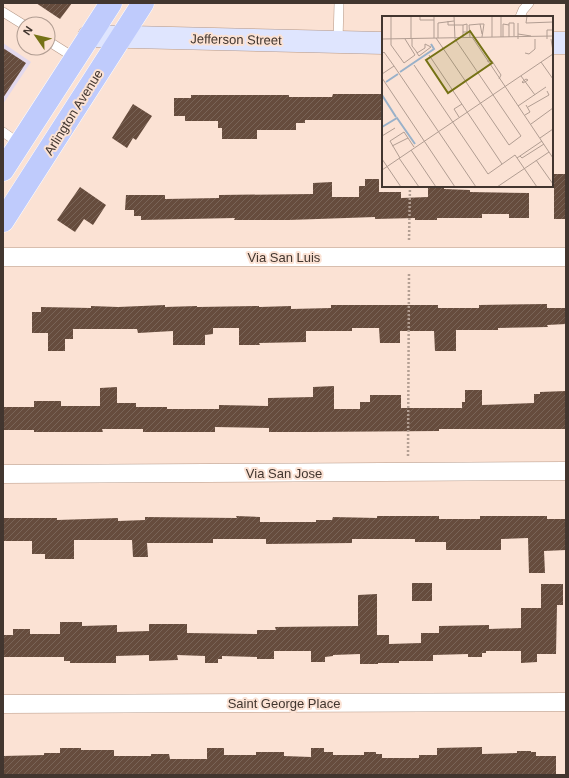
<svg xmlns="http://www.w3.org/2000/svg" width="569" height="778" viewBox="0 0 569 778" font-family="Arial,sans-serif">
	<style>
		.commercial { fill: #e3d9ed }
		.building { fill: url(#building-hatch) }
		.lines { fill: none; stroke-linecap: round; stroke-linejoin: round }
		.lane-casing { stroke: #b69988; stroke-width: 10 }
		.street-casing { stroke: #b69988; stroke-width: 19 }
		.secondary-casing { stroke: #b69988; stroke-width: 23 }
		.primary-casing { stroke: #fff; stroke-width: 23 }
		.path { stroke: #b39f93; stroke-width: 2.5; stroke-dasharray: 2 2; stroke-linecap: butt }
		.lane { stroke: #fff; stroke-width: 9 }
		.street { stroke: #fff; stroke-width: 18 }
		.secondary { stroke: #dfe5fe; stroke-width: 22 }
		.primary { stroke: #bfcbfc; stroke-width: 22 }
		.labels { text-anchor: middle; stroke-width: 4; stroke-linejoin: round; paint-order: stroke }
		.street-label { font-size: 13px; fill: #42362f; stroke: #fbe2d4 }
		.inset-river { fill: none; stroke: #99b1c9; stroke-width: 2 }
		.inset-road { fill: none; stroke: #b19d92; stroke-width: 1 }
		.view { fill: #757215; fill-opacity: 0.15; stroke: #757215; stroke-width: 2 }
		.inset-edge { fill: none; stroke: #42362f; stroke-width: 2 }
	</style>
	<defs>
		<pattern id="building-hatch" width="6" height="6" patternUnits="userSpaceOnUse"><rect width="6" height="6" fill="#664c3d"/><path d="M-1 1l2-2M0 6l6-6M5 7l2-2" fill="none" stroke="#796457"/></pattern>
	</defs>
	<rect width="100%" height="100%" fill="#fbe2d4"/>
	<path class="commercial" d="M3,43L31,62L3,104Z"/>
	<path class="building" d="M36,3H72L60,19Z
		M3,48L26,63L3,98Z
		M333,94H383V120H305V123H296V130H257V139H222V128H218V121H185V116H174V98H191V95H289V97H332Z
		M133,104L152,116L136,140L133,138L127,148L112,138Z
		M554,174H566V219H554Z
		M365,179H379V192H401V198L428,197V186H444V189L470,190V192L529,193V218H509V214H482V218H437V220H415V218L375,219V217L289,220H234L235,218L141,220V216H134V210H125L126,195H165V199L219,198V195L313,194V183L332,182V197H359V186H365Z
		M80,187L106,205L93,225L84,219L75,232L57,220Z
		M547,304V308H566V324L547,325L548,327L498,328V330H456V351H435L434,331H400V343H380L379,328H352V331H306V342L259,343L260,345H239V328H213V334L205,335V345H173V331L138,333L137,329H73V339H65V351H48V333H32V312H41V307L91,308V306L118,307L165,305V307L197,306V307L259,306V307L291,306V309L331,308V305H438V308H479V305Z
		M334,386V409H360V402H370V395H401V408H462V402H465V390H482V405L534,403V394H540V392L566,391V429H439V431L313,432H269V428L215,427V432H143V429H102L103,432H34V430H3V407H34V401H61V406H100V388L117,387V403H136V407H167V409H219V405L268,406V398L313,397V387Z
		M236,516L260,517V522H316V520H332L333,517L377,518V516H439V519H480V516H547V519H566V550L544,551L545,573H529L528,538L501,539V550H446V542H415V539H352V543L266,544V539H213V543H147L148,557H133L132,540H74V559H45V554H32V541H3V518H57V520L118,518V521L145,520V517L237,518Z
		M412,583H432V601H412Z
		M541,584H563V605H557L556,654H537V662L521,663V651H486V653H482V657H468V654L433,655V661H399V663H378V664H360V654L333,655V656L325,657V662H311V651H274V659H257V657L222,656V659H218V663H205V656L177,655L178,660L149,661V655L116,656V663H70V661H64V657H3V635H13V629H30V634H60V622H82V626L117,625V632L149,631V624H187V633L257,634V630H276L275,627L358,626V595L377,594V635H389V644L421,643V633H439V626L489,625V629L521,628V608H541Z
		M482,747V754L517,753V751H531V752H536V756H556V775H3V756L44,755V753H60V748H81V750H114V756H151V754H169L170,759H207V748H224V755H256V752H284V756L311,757V748H324V752H333V755H364V752H376V754H382V758H419V755H437V748Z"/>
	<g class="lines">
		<g class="lane-casing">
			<path id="lane" d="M3,12L24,25
				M520,17L523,10L529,3
				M48,41L75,58
				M338,42L339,3
				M3,132L20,144"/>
		</g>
		<g class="street-casing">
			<path id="street" d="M3,257H566
				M3,474L566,471
				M3,704L566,702"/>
		</g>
		<g class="secondary-casing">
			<path id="secondary" d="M89,36L383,43
				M552,43H566"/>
		</g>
		<g class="primary-casing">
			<path id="primary" d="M3,170L111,3
				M3,221L143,3"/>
		</g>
		<path class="path" d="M409,240L410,186
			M408,456L409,273"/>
		<use href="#lane" class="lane"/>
		<use href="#street" class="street"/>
		<use href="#secondary" class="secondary"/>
		<use href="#primary" class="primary"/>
	</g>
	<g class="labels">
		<g class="street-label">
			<text transform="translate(236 39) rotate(1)" y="5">Jefferson Street</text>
			<text transform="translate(73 112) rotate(-58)" y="5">Arlington Avenue</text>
			<text x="284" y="262">Via San Luis</text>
			<text x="284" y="478">Via San Jose</text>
			<text x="284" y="708">Saint George Place</text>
		</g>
	</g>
	<g transform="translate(382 16)">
		<rect width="171" height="171" fill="#fbe2d4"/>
		<path class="inset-river" d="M18,56L52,33L49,28M4,66L16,58M0,79L14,101M0,111L15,102L33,128"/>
		<path class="inset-road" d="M9,0V29L22,47L33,39L23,23M38,0V4H52M145,0L144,7L171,6M66,5V9H81V21M136,7V23M81,16H85V8L81,9M136,18L149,20M88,21L87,9L98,8M90,21L171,142M100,21L102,8H98L100,18M110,21V0M119,21V0M121,21V8L127,9M127,21V7H132V20M52,22V0M54,22L127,129L139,120L73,23L72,0M56,22V7L72,5M0,23L171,20M29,23V0M30,23V30L34,35L35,37L37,40L49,31L43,28V32L35,37M165,23V14H171M169,23L171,35M143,37L147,38L153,33V23M0,38L2,36L12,50L94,171M47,39L120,148M105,45H110L119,59L117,63M159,46L171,63M32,49L106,158L133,139L155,171M0,58L12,50M139,60L153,79M0,62L73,171M144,63L146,64L141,67L140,66ZM136,90L164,71M146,91L167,79L165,75M143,99L148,96L144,89M77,101L72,93L80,88M149,108L171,92M0,120L13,112M158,122L171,113M10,130L26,122M29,134L54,171M138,140L140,142L162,128M17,142L37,171M18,142L8,125L22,116L32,131M135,142L160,125M0,143L19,171M154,144L171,168M0,154L171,38M115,171L167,136"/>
		<path class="view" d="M88,15L110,47L66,77L44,44Z"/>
		<rect width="171" height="171" class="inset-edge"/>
	</g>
	<rect width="569" height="778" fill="none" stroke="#42362f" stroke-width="8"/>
	<g transform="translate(36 36) rotate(304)"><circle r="19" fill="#fbe2d4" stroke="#b19d92"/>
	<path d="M0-3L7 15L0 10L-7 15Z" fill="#757215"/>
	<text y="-6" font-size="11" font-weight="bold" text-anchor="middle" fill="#42362f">N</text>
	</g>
</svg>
